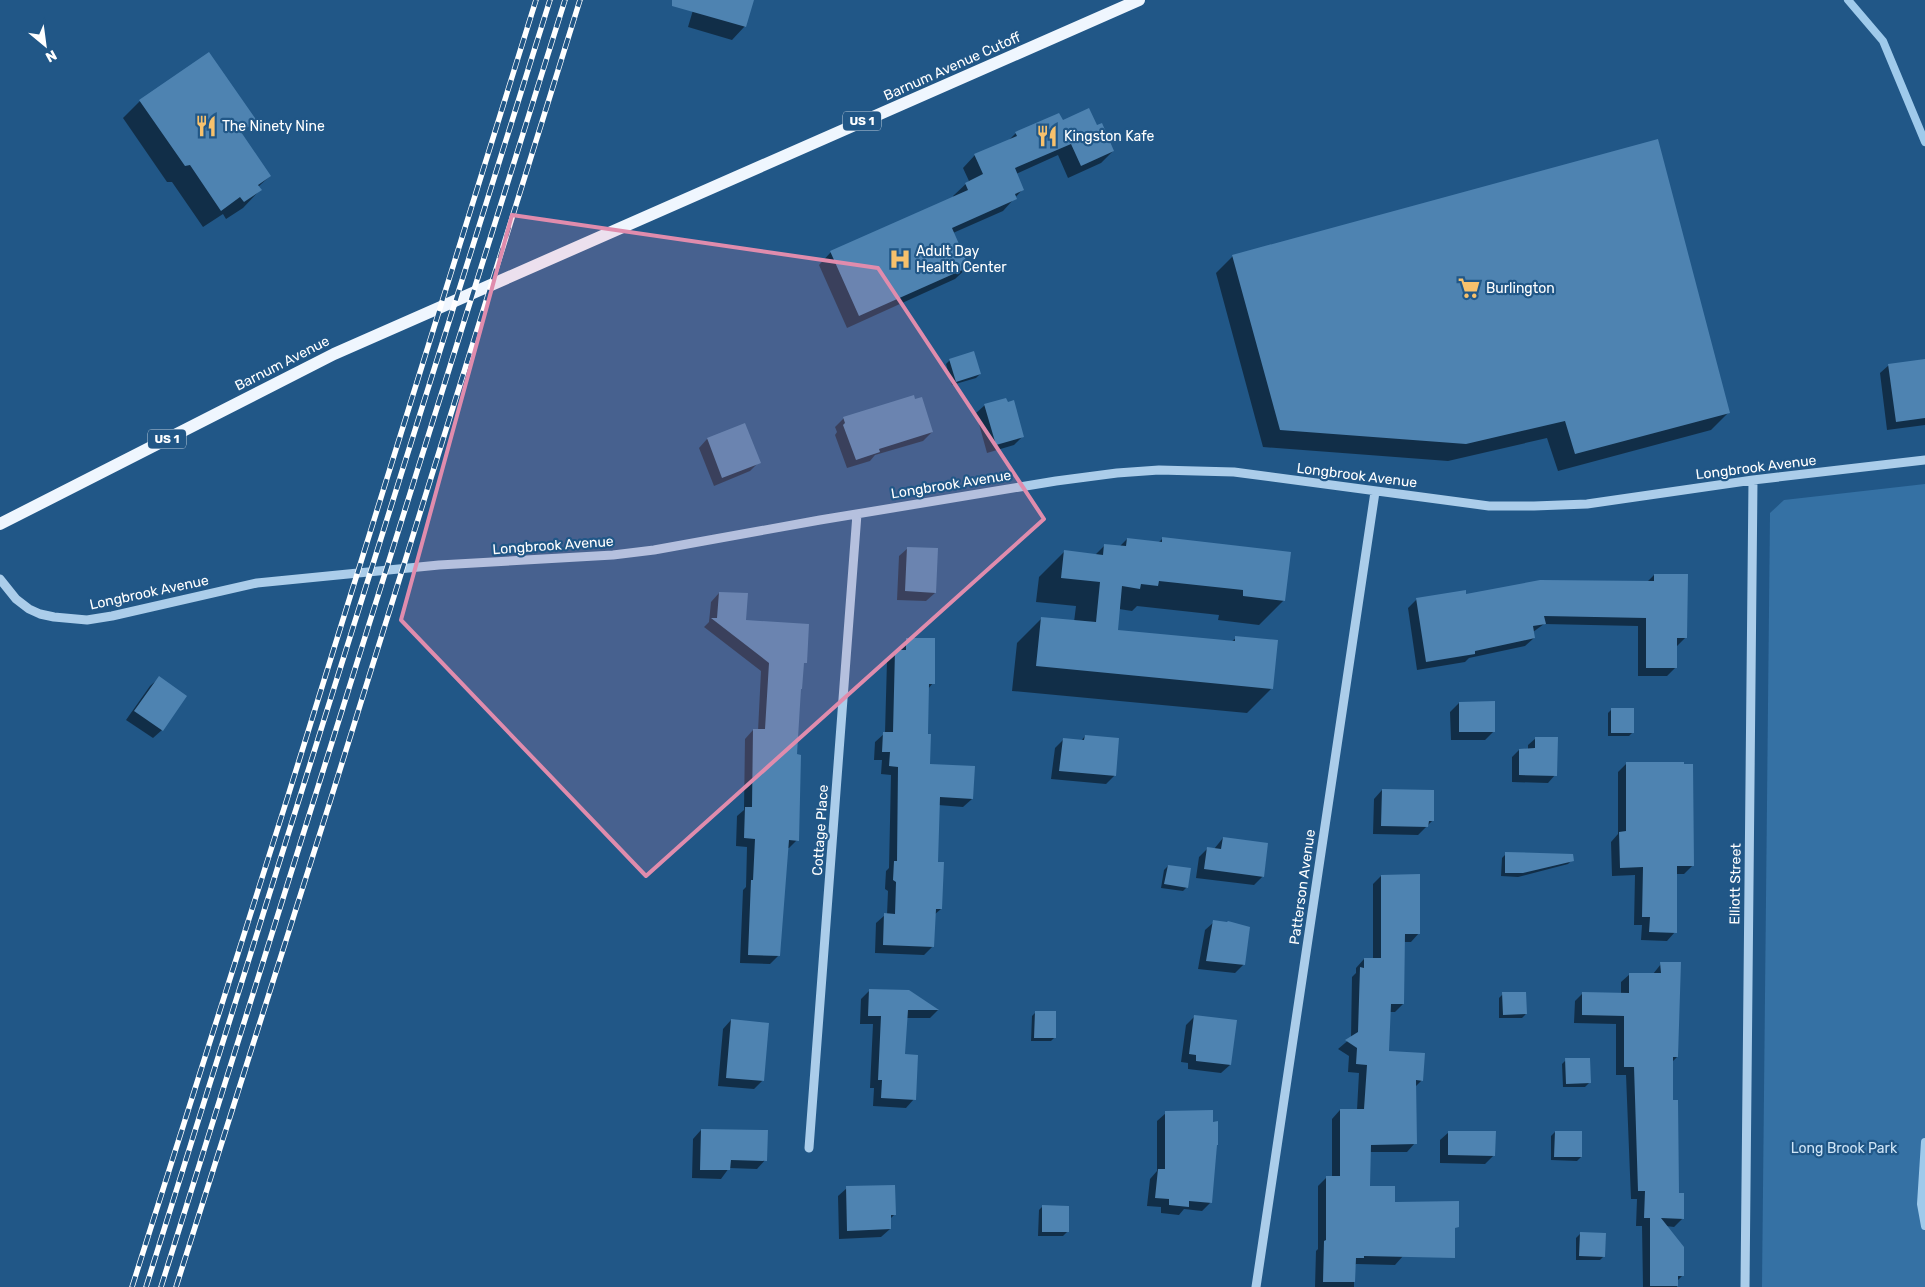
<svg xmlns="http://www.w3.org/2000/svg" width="1925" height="1287" viewBox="0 0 1925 1287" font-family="Rubik,sans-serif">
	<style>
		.green { fill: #3571a4 }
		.shadow { fill: #0007 }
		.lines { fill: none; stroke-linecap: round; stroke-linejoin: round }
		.stream { stroke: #9fcaeb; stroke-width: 8 }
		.building { fill: #4e83b1 }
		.minor { stroke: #abcdea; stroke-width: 9 }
		.major { stroke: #eff6fe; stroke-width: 12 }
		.rail-casing { stroke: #fff; stroke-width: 5.5 }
		.rail { stroke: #215787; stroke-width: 4; stroke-dasharray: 11; stroke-linecap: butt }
		.marked { fill: #e08cad; fill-opacity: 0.2; stroke: #e08cad; stroke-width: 4; stroke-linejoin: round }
		.labels { text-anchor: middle; stroke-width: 4.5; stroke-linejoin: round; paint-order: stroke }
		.shield { fill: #215787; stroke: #bccddb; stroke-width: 1 }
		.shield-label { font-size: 12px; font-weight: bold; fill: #fff }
		.street-label { font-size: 14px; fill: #fff; stroke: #215787 }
		.poi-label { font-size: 14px; fill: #fff; stroke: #215787; text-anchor: start }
		.park-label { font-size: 14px; fill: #cfe5f7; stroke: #215787 }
	</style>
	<rect width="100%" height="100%" fill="#215787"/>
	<path class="green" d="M1925,484V1287H1762L1770,513L1784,500Z"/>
	<path class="shadow" d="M696,0H753L745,26L732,40L688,27Z
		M140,101L255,121L241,134L270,176L258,187L260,190L243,208L226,219L223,214L203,227L172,182H167L123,118Z
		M1062,122L1096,127L1113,151L1101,163L1068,178L1058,155L1016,174L1022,190L1003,211L953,233L968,267L955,279L847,328L819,265L831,252L954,198L953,196L969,181L963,168L975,155L1008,141L1016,133Z
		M1233,256L1729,412L1711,430L1558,471L1547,438L1448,461L1263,447L1216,273Z
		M950,360L980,374L976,378L952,385L946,364Z
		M1925,360V425L1887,430L1880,373L1889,365Z
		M985,405L1022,437L1014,445L987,453L976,413Z
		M844,418L932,432L923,441L875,455L870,461L847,468L835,435L837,432L835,427Z
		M707,439L759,462L750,471L714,486L699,448Z
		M1163,538L1284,600L1259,625L1218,620L1219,615L1137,606L1132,611L1119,609L1116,631L1231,642L1236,638L1272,688L1247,713L1012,691L1017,643L1042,618L1074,622L1076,606L1036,602L1039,577L1064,552L1095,555L1105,545L1120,546L1127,539L1158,543Z
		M908,548L935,593L926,601L897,600L899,556Z
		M1654,575L1686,637L1677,646L1676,667L1667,676H1638V626L1544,624L1533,632L1534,638L1525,646L1469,658L1465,662L1417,670L1408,608L1417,599L1647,582Z
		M719,593L745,621L805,662L802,665L799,691L795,755L797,840L789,848H787L779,955L770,964L740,963L743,890L746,887L747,847L736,846L737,816L744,810L745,739L753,730L758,731L761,671L704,627L709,622L711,602Z
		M907,639L933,683L928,689L927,735L928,765L972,799L963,807L938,805L937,863L941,909L934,915L933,946L924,955L875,953L876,923L885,915H887L888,891L885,889L886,871L889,868L891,775L881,774L882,760H874L875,742L885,733L887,660L896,651H898V648Z
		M159,678L162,730L153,738L126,720L150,686Z
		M1459,703L1494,731L1485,740H1451L1450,712Z
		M1612,709L1633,732L1629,736H1608V713Z
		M1085,736L1115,775L1106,784L1051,779L1055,748L1063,740L1081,741Z
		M1536,738L1555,775L1548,783L1512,782V757L1519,750H1528V745Z
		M1627,763L1693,865L1684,874H1676L1675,932L1667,941L1641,940L1642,925H1634L1635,875L1612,876L1611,842L1618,834V772Z
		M1382,790L1433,820L1418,835L1373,834L1374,799Z
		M1223,838L1263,876L1254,885L1196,878L1199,857L1208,848L1214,849Z
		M1506,854L1572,860L1568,864L1518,877L1501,876L1502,858Z
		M1168,866L1187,887L1183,891L1161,888L1164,870Z
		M1381,876L1419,933L1411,942H1404L1403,1004L1395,1012H1390L1387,1052L1422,1080L1415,1087V1143L1407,1152H1370L1369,1187L1393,1203L1403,1256L1395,1265L1356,1264L1354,1266V1287H1315L1316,1251L1318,1249V1186L1326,1178H1332V1119L1340,1110H1357L1359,1073L1348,1072L1349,1056L1338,1049L1351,1038L1352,977L1356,973V968L1364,959H1373V884Z
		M1214,922L1244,964L1235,973L1198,969L1205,930Z
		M1661,964L1677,1057L1672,1062L1671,1102L1678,1194L1683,1218L1674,1227L1666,1226L1682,1276L1677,1281V1287H1643L1642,1226H1636L1637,1199H1631L1626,1075H1616V1024L1574,1023L1575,1001L1583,993L1621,994V982L1630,974H1653Z
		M870,990L908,991L938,1010L930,1018H906L904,1056L914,1099L906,1108L873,1106L874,1088H870L873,1024H860L861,999Z
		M1503,994L1526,1014L1522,1018H1499V998Z
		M1036,1012L1055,1037L1051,1041H1031L1032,1016Z
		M1195,1016L1230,1065L1221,1073L1188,1069V1063L1181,1062L1186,1025Z
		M731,1020L763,1080L754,1089L718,1086L723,1029Z
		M1566,1060L1589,1083L1585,1087H1563L1562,1064Z
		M1166,1113L1212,1123L1211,1202L1202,1211L1184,1209L1179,1215L1161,1213V1207L1147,1206L1150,1179L1157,1171V1121Z
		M701,1130L765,1160L757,1169L729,1168L721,1179L692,1178L693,1139Z
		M1449,1132L1494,1155L1485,1164L1440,1163V1140Z
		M1555,1132L1581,1157L1577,1161L1551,1160V1136Z
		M847,1188L894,1215L890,1219V1229L881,1237L839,1239L838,1196Z
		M1043,1206L1067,1232L1063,1236H1038L1039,1210Z
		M1580,1234L1604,1256L1600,1260H1576V1238Z"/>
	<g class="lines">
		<path class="stream" d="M1848,0L1883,41L1925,142
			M1925,1142L1921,1204L1925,1226"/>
	</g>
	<path class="building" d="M672,0H754L746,27L672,6Z
		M209,52L257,121L241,132L271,176L258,185L262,190L244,202L240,197L221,211L190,165L185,166L139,100Z
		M1089,108L1097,125L1102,123L1114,151L1081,166L1071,144L1015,168L1024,190L1015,194L1017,199L952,228L969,267L859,316L830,251L968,190L965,183L983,174L974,154L1017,136L1015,132L1059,113L1063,120Z
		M1658,139L1730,413L1575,454L1565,421L1466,444L1280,430L1232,255Z
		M974,351L981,374L956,382L949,359Z
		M1925,359V418L1896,422L1888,364Z
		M914,395L915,399L922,397L933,432L879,449L880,452L856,460L843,425L845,423L843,417Z
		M1006,398L1008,402L1014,400L1024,437L996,445L984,404Z
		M745,423L761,463L722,478L707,438Z
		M1162,537L1291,552L1285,601L1243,596V590L1159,581L1158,586L1141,584L1140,589L1122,586L1118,630L1235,641V636L1278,640L1273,689L1036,666L1041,617L1096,622L1100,582L1061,578L1064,550L1103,555L1104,544L1126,546L1127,538L1162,542Z
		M907,547L938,548L936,593L905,591Z
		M1654,574H1688L1687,638H1677V668H1646V618L1544,616L1546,624L1533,626L1535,638L1475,651V654L1426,662L1416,598L1466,590V594L1540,580L1654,581Z
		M719,592L748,593L746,620L809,624L807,663H804L802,689H801L797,754L801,755L799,841L789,840L780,956L748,955L751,880H753L755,839L744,838L745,807H752L753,729H765L769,663L711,618H717Z
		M906,638H935V684H929L928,734H931L930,764L975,766L973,799L940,797L938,862H944L942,909H936L934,947L883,945L884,913L895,914L896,882L893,880L894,861H897L898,767L889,766L890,752H882L883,732H893L895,650H906Z
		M159,676L187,696L163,731L134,711Z
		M1495,701V732H1459V702Z
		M1611,708H1634V733H1611Z
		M1085,735L1119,738L1116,776L1059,771L1063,738L1084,740Z
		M1535,737H1558L1557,776L1519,775V749L1535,748Z
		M1626,762H1684V764H1693L1694,866H1677V933L1649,932L1650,917H1642L1643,867L1620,868L1619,832L1626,831Z
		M1382,789L1434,790V821H1429L1428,827L1381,826Z
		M1223,837L1268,843L1264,877L1204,869L1207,847L1221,849Z
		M1505,852L1573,854L1574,861L1523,873H1505Z
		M1168,865L1191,868L1188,888L1164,884Z
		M1420,874V934H1405L1404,1004H1391L1389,1051L1425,1053L1423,1081L1416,1080L1417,1144L1371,1145L1370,1186H1395V1202L1459,1201V1227L1455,1228V1258L1364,1256V1258H1356L1355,1282H1323L1324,1241L1326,1240V1176H1340V1109H1364L1367,1065L1356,1064L1357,1048L1345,1040L1358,1032L1360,967L1364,968V958H1381V875Z
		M1213,920L1227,922L1228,921L1250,927L1245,965L1206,961Z
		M1660,962H1681L1678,1057H1673V1100H1678L1679,1193H1684V1219L1661,1218L1684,1247V1276H1678V1286H1650V1218H1644L1645,1191H1638L1634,1067H1624V1016L1582,1015V992L1629,993V973H1661Z
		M869,989L909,990L939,1010H908L905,1054L918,1055L916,1100L881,1098L882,1080H878L881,1016H868Z
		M1502,992H1526L1527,1014L1503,1015Z
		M1035,1011H1056V1038H1034Z
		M1194,1015L1237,1020L1231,1065L1196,1061V1055L1189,1054Z
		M731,1019L769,1023L764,1081L726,1078Z
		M1565,1058H1590L1591,1083L1566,1084Z
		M1213,1110V1122L1218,1121V1145H1217L1212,1203L1189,1201V1207L1169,1205V1199L1155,1198L1158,1169H1165V1111Z
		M701,1129L768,1130L767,1161L731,1160L730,1170H700Z
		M1448,1131H1496L1495,1156L1448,1155Z
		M1555,1131H1582V1157H1554Z
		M895,1185L896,1215H891V1229L847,1231L846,1186Z
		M1042,1205L1069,1206V1232H1042Z
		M1580,1232L1606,1233L1605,1257L1579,1256Z"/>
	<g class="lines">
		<path class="minor" d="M0,579L16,599L29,609L40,614L54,617L87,620L112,616L257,583L439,565L613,555L654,550L820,520L1056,481L1117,473L1159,470L1234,472L1489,506H1534L1587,504L1753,480L1925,460
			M809,1148L857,514
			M1256,1287L1375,492
			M1745,1287L1753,480"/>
		<path class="major" d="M0,524L334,354L1139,0"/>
		<g class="rail-casing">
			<path id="rail" d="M132,1287L288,796L536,0
				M146,1287L550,0
				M161,1287L565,0
				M176,1287L328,808L580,0"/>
		</g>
		<use href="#rail" class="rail"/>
	</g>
	<path class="marked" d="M512,215L878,268L1044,519L646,876L401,620Z"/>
	<defs>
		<g id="restaurant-bare" transform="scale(1.725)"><path d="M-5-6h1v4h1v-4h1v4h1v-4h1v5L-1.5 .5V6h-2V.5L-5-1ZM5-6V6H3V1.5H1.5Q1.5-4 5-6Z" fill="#f7c16c" stroke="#215787" stroke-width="2.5" paint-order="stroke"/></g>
		<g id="hospital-bare" transform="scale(1.725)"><path d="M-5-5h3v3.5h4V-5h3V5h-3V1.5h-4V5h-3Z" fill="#f7c16c" stroke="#215787" stroke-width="2.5" paint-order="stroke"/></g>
		<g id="supermarket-bare" transform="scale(1.725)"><path d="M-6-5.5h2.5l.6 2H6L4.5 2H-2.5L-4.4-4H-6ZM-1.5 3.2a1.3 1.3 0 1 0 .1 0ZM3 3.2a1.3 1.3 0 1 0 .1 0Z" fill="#f7c16c" stroke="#215787" stroke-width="2.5" paint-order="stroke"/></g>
	</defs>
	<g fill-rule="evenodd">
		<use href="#restaurant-bare" x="206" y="126"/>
		<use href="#restaurant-bare" x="1047" y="136"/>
		<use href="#hospital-bare" x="900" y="259"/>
		<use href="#supermarket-bare" x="1469" y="288"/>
	</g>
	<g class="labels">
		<g class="shield">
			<rect x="843" y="111.5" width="38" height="19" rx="4"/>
			<rect x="148" y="429.5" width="38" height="19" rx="4"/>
		</g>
		<g class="shield-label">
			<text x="862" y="125">US 1</text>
			<text x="167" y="443">US 1</text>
		</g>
		<g class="street-label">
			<text transform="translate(952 66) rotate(-24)" y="5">Barnum Avenue Cutoff</text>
			<text transform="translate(282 363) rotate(-27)" y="5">Barnum Avenue</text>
			<text transform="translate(1756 467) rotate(-7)" y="5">Longbrook Avenue</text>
			<text transform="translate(1357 475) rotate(7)" y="5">Longbrook Avenue</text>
			<text transform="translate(951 484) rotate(-9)" y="5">Longbrook Avenue</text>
			<text transform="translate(553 545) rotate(-4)" y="5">Longbrook Avenue</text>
			<text transform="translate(149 592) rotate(-12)" y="5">Longbrook Avenue</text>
			<text transform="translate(820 830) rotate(-86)" y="5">Cottage Place</text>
			<text transform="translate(1735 884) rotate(-89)" y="5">Elliott Street</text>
			<text transform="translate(1302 887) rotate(-82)" y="5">Patterson Avenue</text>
		</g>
		<g class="poi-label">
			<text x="222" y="131">The Ninety Nine</text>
			<text x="1064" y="141">Kingston Kafe</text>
			<text x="916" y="256">Adult Day<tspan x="916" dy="16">Health Center</tspan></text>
			<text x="1486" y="293">Burlington</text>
		</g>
		<g class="park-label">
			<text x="1844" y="1153">Long Brook Park</text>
		</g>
	</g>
	<g transform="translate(45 45) rotate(151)" stroke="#215787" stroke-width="4" paint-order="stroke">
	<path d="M0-4L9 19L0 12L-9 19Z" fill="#ffffff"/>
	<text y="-8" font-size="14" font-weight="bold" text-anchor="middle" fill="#ffffff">N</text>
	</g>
</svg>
